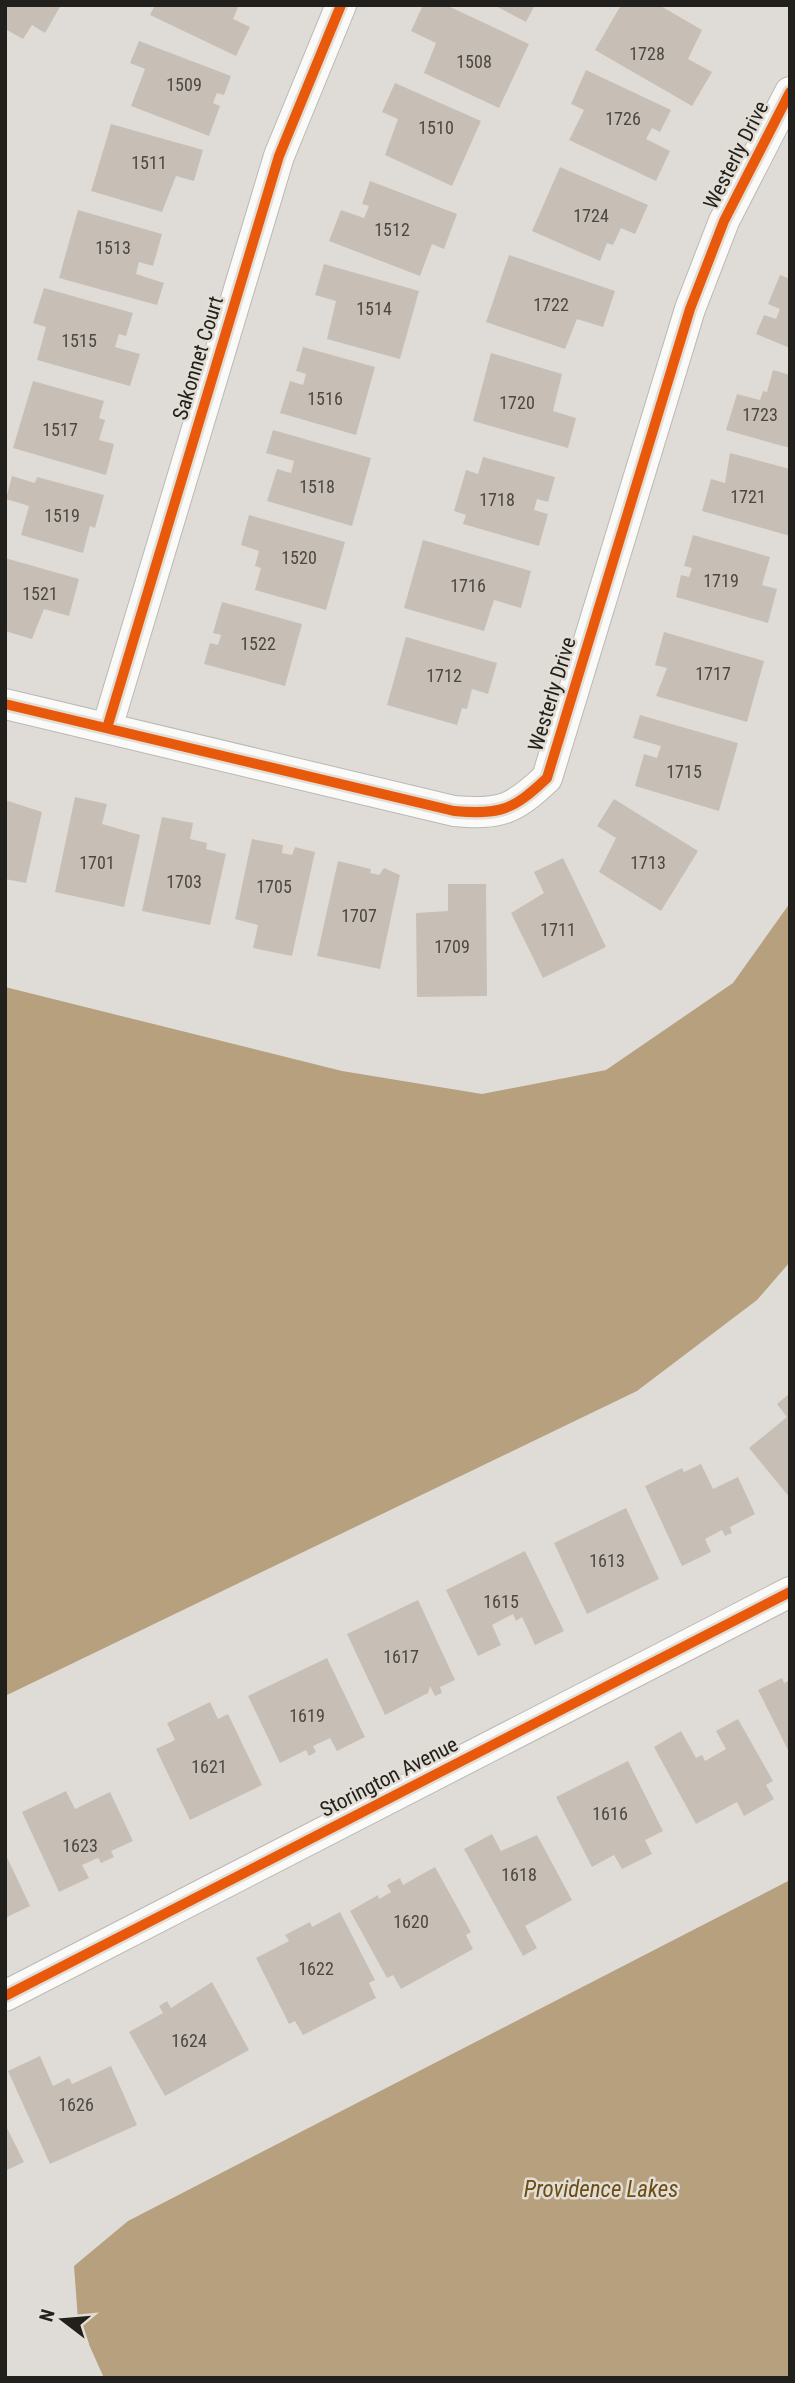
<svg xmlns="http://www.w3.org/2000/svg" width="795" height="2383" viewBox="0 0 795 2383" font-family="'Roboto Condensed',sans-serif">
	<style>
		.water { fill: #b6a07e }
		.building { fill: #c7bfb5 }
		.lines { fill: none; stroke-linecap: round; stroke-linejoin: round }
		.street-casing { stroke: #bbb8b5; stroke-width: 32 }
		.street { stroke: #fafaf9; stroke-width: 30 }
		.cycleway-casing { stroke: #e2ddd5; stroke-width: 15 }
		.cycleway { stroke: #e8590c; stroke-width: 10 }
		.labels { text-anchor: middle; stroke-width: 5; stroke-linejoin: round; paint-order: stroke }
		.number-label { font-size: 18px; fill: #4b4843 }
		.street-label { font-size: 21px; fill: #22201d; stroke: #e2ddd5 }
		.water-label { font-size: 23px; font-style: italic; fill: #6c4d13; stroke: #e2ddd5 }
	</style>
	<rect width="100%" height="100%" fill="#dfdcd8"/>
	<path class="water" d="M790,903V1262L757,1300L637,1391L5,1696V987L342,1071L482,1094L606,1070L733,983Z
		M790,1880V2378H104L78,2320L74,2266L128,2221Z"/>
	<path class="building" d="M5,5H61L45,33L32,25L23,39L5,29Z
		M155,5H239L233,19L250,27L236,56L150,15Z
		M423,5H446L529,44L499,108L424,73L436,43L411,31Z
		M494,5H535L526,22Z
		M621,5H659L702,30L688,59L712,72L692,106L595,50Z
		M139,41L231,76L224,95L217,93L213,103L220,106L209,136L131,106L145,69L130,63Z
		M586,70L671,110L660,132L652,128L646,139L670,151L656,181L569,140L584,110L571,104Z
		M395,83L481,121L452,186L385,155L398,119L382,112Z
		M111,124L203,150L194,181L176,176L162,212L91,191Z
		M560,167L648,205L635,234L621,228L613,245L607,243L600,261L532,231Z
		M370,181L457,214L444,249L432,244L420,276L329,241L341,210L364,218L369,206L362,204Z
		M78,210L162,234L153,266L139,262L136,274L164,283L157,305L59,278Z
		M509,255L615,291L603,327L577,319L565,349L486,322Z
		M324,264L419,291L400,359L327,339L336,301L315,295Z
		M780,275L790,279V348L756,334L764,315L776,319L780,309L768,304Z
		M44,288L133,313L126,336L119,334L115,347L140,354L130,386L37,360L46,327L33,323Z
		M303,347L375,367L356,435L280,413L290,381L303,385L306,374L296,371Z
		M491,353L562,374L553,411L576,418L568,448L473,421Z
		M773,370L790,375V448L726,430L737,394L760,400L763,391L767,392Z
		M33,381L104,401L99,418L105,420L99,440L114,444L106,475L13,448Z
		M273,430L371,458L352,526L267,501L277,469L291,473L294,461L266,453Z
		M730,453L790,469V536L702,511L711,479L725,483Z
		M483,457L555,477L548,502L537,499L534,510L548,514L539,546L463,524L466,515L454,511L466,470L478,474Z
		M12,476L35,483L37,477L104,495L95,528L90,526L83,553L21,535L29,506L6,499Z
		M249,515L345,542L326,610L255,590L261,568L255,566L259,551L241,545Z
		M693,535L770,557L762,585L777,589L768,623L676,597L681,575L689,577L692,568L684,566Z
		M423,540L531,571L521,608L494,600L484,631L404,608Z
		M5,558L79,579L69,616L44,609L32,639L5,631Z
		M222,602L302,624L285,686L204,664L210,643L218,645L221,635L213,633Z
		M664,632L764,661L747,722L656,696L667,668L655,665Z
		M406,637L497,663L488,694L472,689L467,709L462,708L457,725L387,705Z
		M640,715L738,743L719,811L635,786L644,754L657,758L661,746L633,738Z
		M75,797L107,804L102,824L140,835L124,907L55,892Z
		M614,799L698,851L661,911L599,872L616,838L597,826Z
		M5,800L42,812L26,883L5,879Z
		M162,817L193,823L190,839L207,843L206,849L226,854L210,925L142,911Z
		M252,839L283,845L282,853L292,855L295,847L315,852L292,956L253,948L258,925L235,919Z
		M563,858L606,947L543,978L511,913L544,893L534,872Z
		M338,861L371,869L370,873L379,875L384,868L400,875L380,969L317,956Z
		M448,884H486L487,996L417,997L416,913L448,911Z
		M790,1393V1498L749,1448L787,1417L777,1404Z
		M701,1464L713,1489L738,1477L755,1514L730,1527L732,1533L725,1536L722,1530L705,1539L711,1552L682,1566L645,1486L682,1468L684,1472Z
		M626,1508L659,1579L587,1614L554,1543Z
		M525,1551L564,1631L535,1645L522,1617L516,1621L513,1614L492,1625L501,1645L478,1656L446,1590Z
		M418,1600L455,1680L440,1687L442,1693L435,1696L430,1686L428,1693L385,1715L347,1634Z
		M327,1658L365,1737L337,1751L330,1738L313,1746L316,1752L309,1756L306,1750L280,1763L248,1696Z
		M782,1678L784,1683L790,1680V1754L758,1690Z
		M210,1702L218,1719L228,1714L262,1785L190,1820L156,1749L175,1740L167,1723Z
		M738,1719L773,1781L766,1785L774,1799L744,1816L737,1802L696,1824L654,1747L681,1731L696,1758L702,1755L705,1761L726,1749L716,1731Z
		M628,1761L663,1831L645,1840L652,1854L622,1869L614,1855L592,1867L556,1797Z
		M66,1791L75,1809L110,1792L133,1841L111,1851L114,1857L101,1863L98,1858L82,1865L89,1878L59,1892L22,1812Z
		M492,1834L501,1851L537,1835L572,1900L525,1926L537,1948L523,1956L464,1849Z
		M5,1853L30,1906L5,1918Z
		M435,1867L471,1932L466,1935L473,1949L401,1989L393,1975L387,1978L350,1911L378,1895L379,1899L391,1892L387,1885L400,1878L403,1885Z
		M340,1912L375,1980L369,1983L376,1998L303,2035L295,2021L289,2024L256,1958L289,1941L285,1935L310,1922L312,1927Z
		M212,1982L249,2050L165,2096L129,2032L163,2013L159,2006L167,2001L171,2008Z
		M40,2056L53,2086L69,2078L72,2084L111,2066L137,2125L50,2164L8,2071Z
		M5,2124L24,2162L5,2171Z"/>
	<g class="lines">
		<g class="street-casing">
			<path id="street" d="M5,704L454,811C501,815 513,810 547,778L690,309L724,221L790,92
				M107,728L279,156L341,5
				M5,1996L790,1592"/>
		</g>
		<use href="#street" class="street"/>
		<g class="cycleway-casing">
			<path id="cycleway" d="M5,704L454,811C501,815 513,810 547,778L690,309L724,221L790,92
				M107,728L279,156L341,5
				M5,1996L790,1592"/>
		</g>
		<use href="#cycleway" class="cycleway"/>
	</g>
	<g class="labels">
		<g class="number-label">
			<text x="647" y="60">1728</text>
			<text x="474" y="68">1508</text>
			<text x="184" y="91">1509</text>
			<text x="623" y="125">1726</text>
			<text x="436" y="134">1510</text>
			<text x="149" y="169">1511</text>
			<text x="591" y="222">1724</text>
			<text x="392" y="236">1512</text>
			<text x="113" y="254">1513</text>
			<text x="551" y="311">1722</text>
			<text x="374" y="315">1514</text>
			<text x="79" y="347">1515</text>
			<text x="325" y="405">1516</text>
			<text x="517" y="409">1720</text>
			<text x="760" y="421">1723</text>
			<text x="60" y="436">1517</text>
			<text x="317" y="493">1518</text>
			<text x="748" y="503">1721</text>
			<text x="497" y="506">1718</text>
			<text x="62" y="522">1519</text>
			<text x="299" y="564">1520</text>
			<text x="721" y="587">1719</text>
			<text x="468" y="592">1716</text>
			<text x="40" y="600">1521</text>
			<text x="258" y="650">1522</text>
			<text x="713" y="680">1717</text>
			<text x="444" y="682">1712</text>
			<text x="684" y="778">1715</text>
			<text x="97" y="869">1701</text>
			<text x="648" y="869">1713</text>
			<text x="184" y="888">1703</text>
			<text x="274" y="893">1705</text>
			<text x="359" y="922">1707</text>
			<text x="558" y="936">1711</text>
			<text x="452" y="953">1709</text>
			<text x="607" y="1567">1613</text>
			<text x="501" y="1608">1615</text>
			<text x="401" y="1663">1617</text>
			<text x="307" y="1722">1619</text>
			<text x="209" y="1773">1621</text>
			<text x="610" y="1820">1616</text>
			<text x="80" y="1852">1623</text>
			<text x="519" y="1881">1618</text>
			<text x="411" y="1928">1620</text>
			<text x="316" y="1975">1622</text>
			<text x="189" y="2047">1624</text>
			<text x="76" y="2111">1626</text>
		</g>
		<g class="street-label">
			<text transform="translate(736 155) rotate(-63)" y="7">Westerly Drive</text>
			<text transform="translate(198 358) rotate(-73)" y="7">Sakonnet Court</text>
			<text transform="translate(552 694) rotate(-73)" y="7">Westerly Drive</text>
			<text transform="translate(389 1777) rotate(-27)" y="7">Storington Avenue</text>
		</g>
		<g class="water-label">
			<text x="601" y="2197">Providence Lakes</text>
		</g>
	</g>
	<rect width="795" height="2383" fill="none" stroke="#22201d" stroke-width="14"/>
	<g transform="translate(63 2320) rotate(286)" stroke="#e2ddd5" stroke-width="5" paint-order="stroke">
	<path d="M0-5L12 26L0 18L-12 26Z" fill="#22201d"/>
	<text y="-10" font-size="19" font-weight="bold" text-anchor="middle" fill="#22201d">N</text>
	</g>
</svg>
